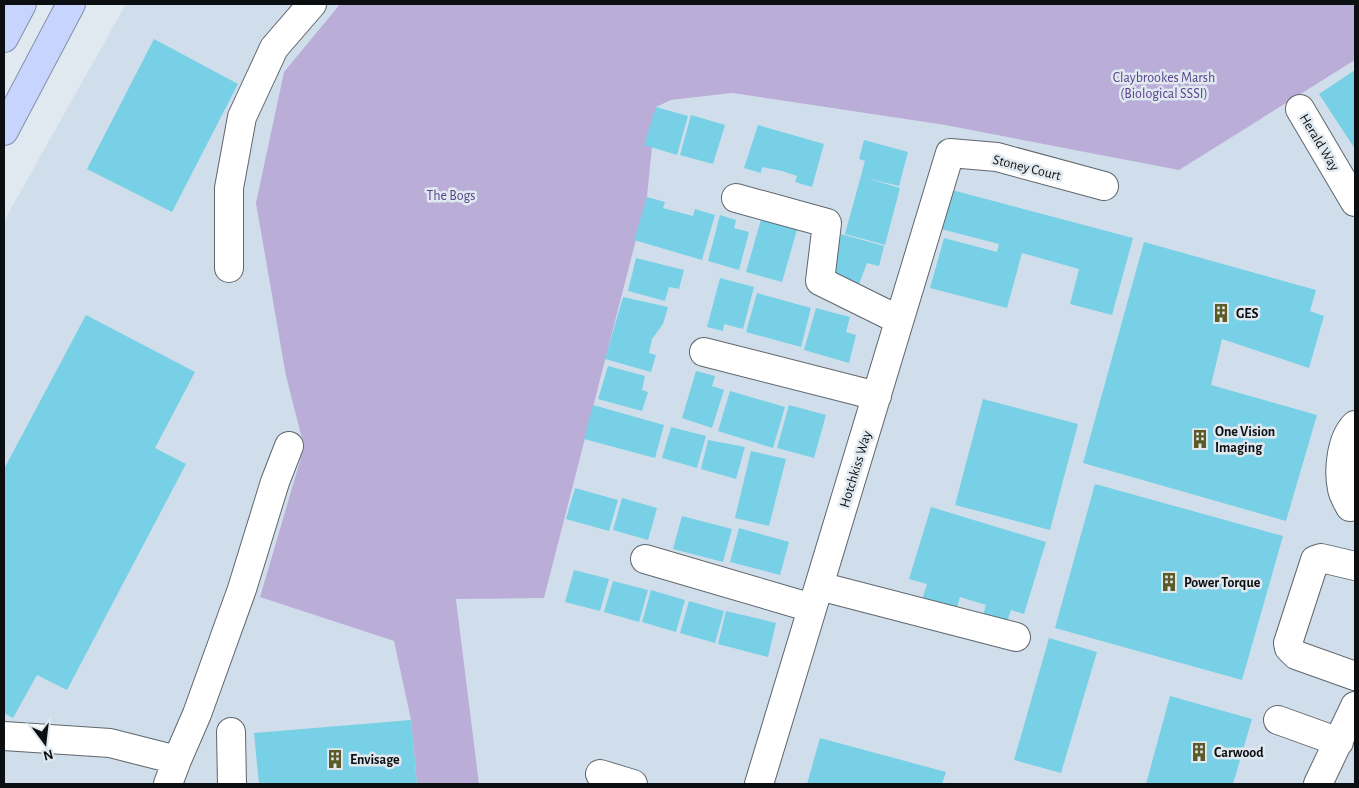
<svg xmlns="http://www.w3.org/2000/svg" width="1359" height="788" viewBox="0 0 1359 788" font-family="'Alegreya Sans',sans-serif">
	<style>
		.built { fill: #cfdeea }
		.green { fill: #baaed8 }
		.building { fill: #78d0e6 }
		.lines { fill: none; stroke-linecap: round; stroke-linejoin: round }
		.minor-casing { stroke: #5f666c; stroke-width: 30 }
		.highway-casing { stroke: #858fab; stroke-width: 30 }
		.minor { stroke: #fff; stroke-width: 28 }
		.highway { stroke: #c6d4fe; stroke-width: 28 }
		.labels { text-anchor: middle; stroke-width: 5; stroke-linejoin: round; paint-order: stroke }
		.park-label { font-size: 14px; fill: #5b408b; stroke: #e0e9f0 }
		.street-label { font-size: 14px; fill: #0c0f11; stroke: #e0e9f0 }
		.poi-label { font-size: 14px; font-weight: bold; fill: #0c0f11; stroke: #e0e9f0; text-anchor: start }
	</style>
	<rect width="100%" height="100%" fill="#e0e9f0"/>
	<path class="built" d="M126,4H340L284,72L286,376L304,447L260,596L394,641L411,720L417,784H4V221Z
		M1355,60V784H479L456,599L544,597L647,197L656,107L671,100L732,93L945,125L1264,118Z"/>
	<path class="green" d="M340,4H1355V60L1179,170L945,125L732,93L671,100L656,107L647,197L544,598L456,599L479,784H417L411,720L394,641L260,597L304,447L286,376L256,203L284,72Z"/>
	<path class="building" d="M154,39L238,84L172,212L87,169Z
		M1355,70V149L1319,94Z
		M656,107L688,116L677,155L644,145Z
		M691,115L725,125L713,164L680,155Z
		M758,125L824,144L812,187L795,182L797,176L782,171L762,167L761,173L744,168Z
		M864,140L908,152L899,186L866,178L900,188L885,245L845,234L865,161L859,159Z
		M948,189L1133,238L1112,315L1070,304L1079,269L1022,253L1007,308L930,288L944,238L997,252L999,244L937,228Z
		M647,197L665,202L663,208L693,216L695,209L715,215L702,260L634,240Z
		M720,215L736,220L734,228L749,232L739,270L708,261Z
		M762,216L798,226L782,282L746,272Z
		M841,234L884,246L879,266L867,263L859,284L830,277Z
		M1144,242L1316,290L1310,311L1324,316L1309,368L1222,339L1211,385L1317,415L1286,521L1083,463Z
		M636,258L684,270L679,289L669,287L665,301L628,291Z
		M720,278L754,287L743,329L724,324L723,331L707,327Z
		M757,293L811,308L801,347L746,332Z
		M623,297L668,307L663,324L652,339L649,353L656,355L651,372L605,359Z
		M816,308L850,317L846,332L856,335L849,363L804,350Z
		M86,315L195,372L155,448L186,464L67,690L37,675L13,718L4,713V469Z
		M608,366L645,376L642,390L648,392L642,411L598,399Z
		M696,371L715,376L712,386L724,390L712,428L682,418Z
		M730,391L785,407L773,448L718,431Z
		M983,399L1078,424L1050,530L955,505Z
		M593,405L664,425L655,458L584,439Z
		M789,405L826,415L814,458L777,448Z
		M671,427L706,436L697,468L662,458Z
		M708,440L745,447L736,479L701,469Z
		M751,451L786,459L769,526L735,518Z
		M1095,484L1283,536L1242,680L1055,628Z
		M575,488L618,500L609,531L566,519Z
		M622,498L657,508L648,540L613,530Z
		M931,507L1046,542L1024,614L1011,610L1006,626L982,618L986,605L960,597L956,611L922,600L927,584L909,579Z
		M682,516L732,529L723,562L673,549Z
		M739,528L789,542L780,575L730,562Z
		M574,570L609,579L600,611L565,602Z
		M613,581L648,590L639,622L604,612Z
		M651,590L685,600L676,632L642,622Z
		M689,601L724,611L715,643L680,633Z
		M726,611L776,623L768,657L718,644Z
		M1049,638L1097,652L1061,773L1014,760Z
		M1170,696L1252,719L1233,784H1146Z
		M411,720L417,784H259L254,733Z
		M820,738L946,772L942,784H807Z"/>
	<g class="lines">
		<g class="minor-casing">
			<path id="minor" d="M1300,109L1355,202
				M736,198L827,223L820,281L899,320
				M229,268V188L242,117L274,48L312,4
				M704,352L877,396
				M1350,507C1347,501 1343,495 1342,489C1338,470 1341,439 1355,425
				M645,559L812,608
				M1355,566L1321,558L1315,560L1288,643L1289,648L1296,655L1355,676
				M819,586L1016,637
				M1278,720L1339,742
				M231,732L232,784
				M4,736L110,743L177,760
				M600,774L633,784
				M168,784L177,760L197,714L242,589L275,482L289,446
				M759,784L950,153L997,157L1104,186
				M1318,784L1355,706"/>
		</g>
		<g class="highway-casing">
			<path id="highway" d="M4,38L22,4
				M4,131L71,4"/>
		</g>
		<use href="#minor" class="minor"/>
		<use href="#highway" class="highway"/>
	</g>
	<defs>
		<g id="building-bare" transform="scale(1.5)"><path d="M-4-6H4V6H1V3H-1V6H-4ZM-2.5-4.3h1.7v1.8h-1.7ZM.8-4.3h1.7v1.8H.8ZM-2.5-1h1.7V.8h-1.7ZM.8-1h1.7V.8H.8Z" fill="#5c5a27" stroke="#e0e9f0" stroke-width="2.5" paint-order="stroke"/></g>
	</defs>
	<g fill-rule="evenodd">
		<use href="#building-bare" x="1221" y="313"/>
		<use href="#building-bare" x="1200" y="439"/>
		<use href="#building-bare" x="1169" y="582"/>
		<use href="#building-bare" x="1199" y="752"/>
		<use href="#building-bare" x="335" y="759"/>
	</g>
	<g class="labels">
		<g class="park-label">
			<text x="1164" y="82">Claybrookes Marsh<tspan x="1164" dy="16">(Biological SSSI)</tspan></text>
			<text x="451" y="200">The Bogs</text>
		</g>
		<g class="street-label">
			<text transform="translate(1320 142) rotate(59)" y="5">Herald Way</text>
			<text transform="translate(1027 167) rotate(14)" y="5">Stoney Court</text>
			<text transform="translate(855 469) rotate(-73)" y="5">Hotchkiss Way</text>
		</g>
		<g class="poi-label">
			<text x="1236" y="318">GES</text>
			<text x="1215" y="436">One Vision<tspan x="1215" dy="16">Imaging</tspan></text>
			<text x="1184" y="587">Power Torque</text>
			<text x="1214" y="757">Carwood</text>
			<text x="350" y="764">Envisage</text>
		</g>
	</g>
	<rect width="1359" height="788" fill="none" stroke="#0c0f11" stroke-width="10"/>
	<g transform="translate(45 743) rotate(165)" stroke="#e0e9f0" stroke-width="4" paint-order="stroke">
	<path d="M0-4L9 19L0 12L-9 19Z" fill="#0c0f11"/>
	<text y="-8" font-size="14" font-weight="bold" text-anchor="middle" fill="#0c0f11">N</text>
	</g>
</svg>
